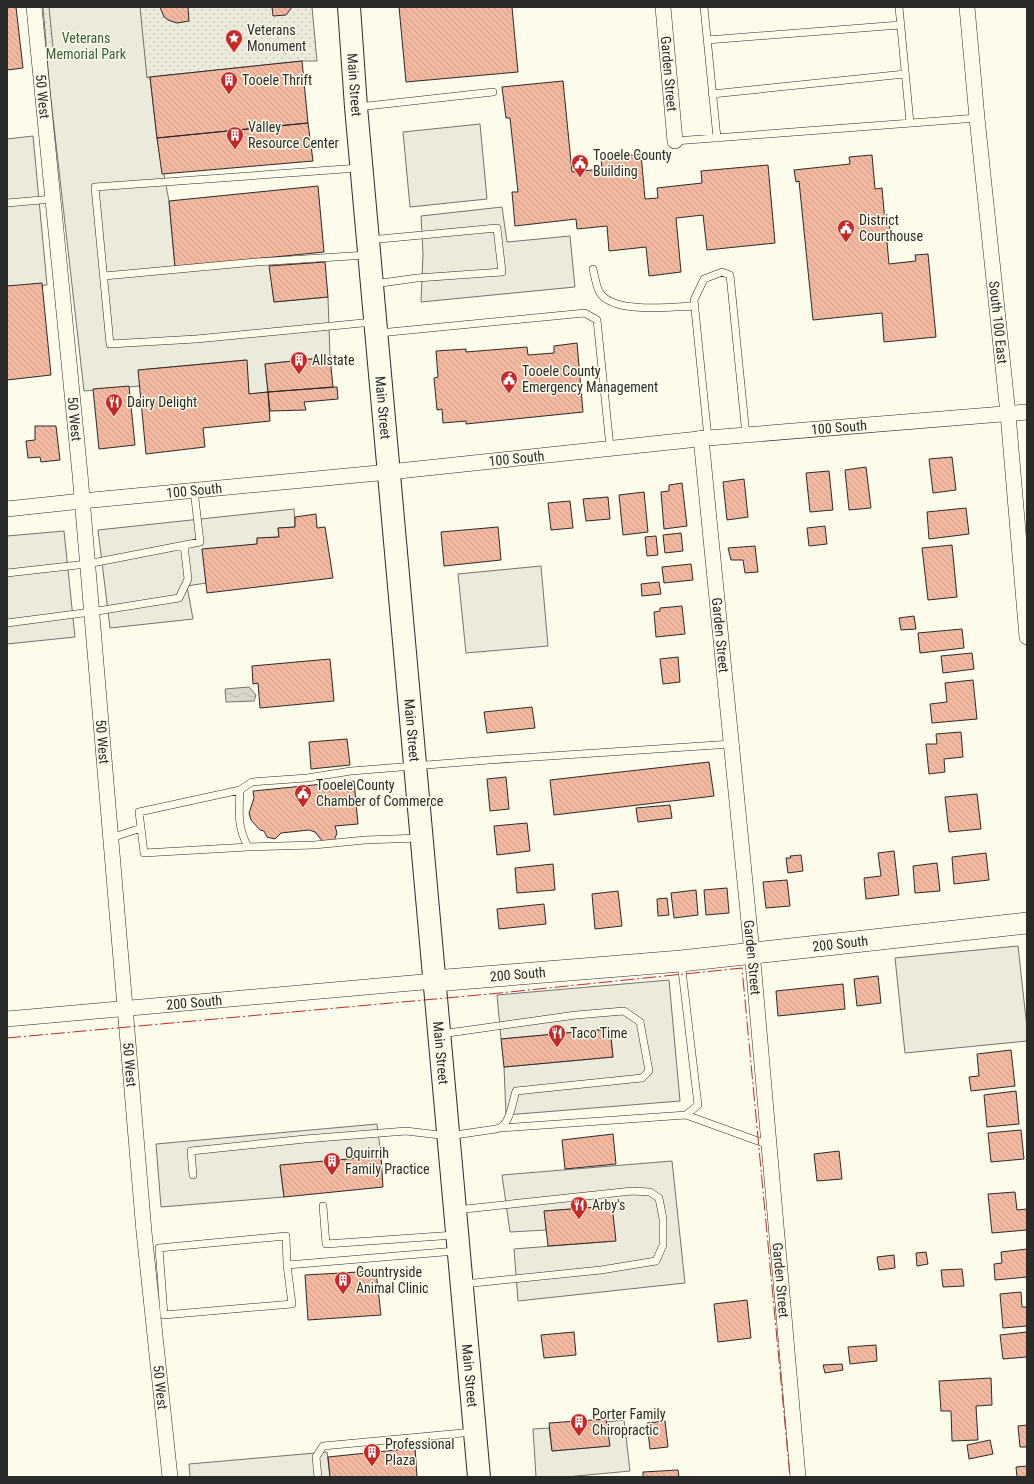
<svg xmlns="http://www.w3.org/2000/svg" width="1034" height="1484" viewBox="0 0 1034 1484" font-family="'Roboto Condensed',sans-serif">
	<style>
		.grass { fill: #ecebdb; stroke: #74746e }
		.park { fill: url(#park-dots); stroke: #74746e }
		.parking { fill: #eceadb; stroke: #74746e }
		.water { fill: url(#water-waves); stroke: #74746e }
		.building { fill: url(#building-back-hatch); stroke: #2b2b2b }
		.lines { fill: none; stroke-linecap: round; stroke-linejoin: round }
		.lane-casing { stroke: #2b2b2b; stroke-width: 8 }
		.street-casing { stroke: #2b2b2b; stroke-width: 16 }
		.secondary-casing { stroke: #2b2b2b; stroke-width: 22 }
		.highway-casing { stroke: #2b2b2b; stroke-width: 24 }
		.lane { stroke: #fdfbea; stroke-width: 7 }
		.street { stroke: #fdfbea; stroke-width: 15 }
		.secondary { stroke: #fdfbea; stroke-width: 21 }
		.highway { stroke: #fdfbea; stroke-width: 22 }
		.power { stroke: #c62828; stroke-width: 1; stroke-dasharray: 14 3 2 3; stroke-linecap: butt }
		.labels { text-anchor: middle; stroke-width: 3; stroke-linejoin: round; paint-order: stroke }
		.poi-label { font-size: 14px; fill: #2b2b2b; stroke: #fdfbea; text-anchor: start }
		.park-label { font-size: 14px; fill: #34623c; stroke: #fdfbea }
		.street-label { font-size: 14px; fill: #2b2b2b; stroke: #fdfbea }
	</style>
	<defs>
		<pattern id="park-dots" width="8" height="8" patternUnits="userSpaceOnUse"><rect width="8" height="8" fill="#ecebdb"/><path d="M2 2h.1M6 6h.1" fill="none" stroke="#cbcabc" stroke-width="1.8" stroke-linecap="round"/></pattern>
		<pattern id="water-waves" width="16" height="10" patternUnits="userSpaceOnUse"><rect width="16" height="10" fill="#d8d7c9"/><path d="M0 5q4-4 8 0t8 0" fill="none" stroke="#bab9ad"/></pattern>
		<pattern id="building-back-hatch" width="6" height="6" patternUnits="userSpaceOnUse"><rect width="6" height="6" fill="#f2b8a0"/><path d="M-1 5l2 2M0 0l6 6M5-1l2 2" fill="none" stroke="#d09e8a"/></pattern>
	</defs>
	<rect width="100%" height="100%" fill="#fdfbea"/>
	<path class="grass" d="M480,124L487,199L410,207L403,132Z"/>
	<path class="park" d="M43,7H312L317,61H302L150,77L50,91Z"/>
	<path class="parking" d="M49,7H140L147,78L150,77L157,138L169,201L175,266L269,258L274,302L328,297L330,357L265,364L268,392L249,394L246,360L139,370L140,386L84,391L50,91L47,57L52,60L54,58Z
		M33,136L47,285L7,289V139Z
		M502,207L507,242L570,236L575,287L421,302L423,254L421,216Z
		M294,509L295,527L278,528L279,537L257,538V544L203,550L206,583L187,586L193,619L110,628L98,530Z
		M64,531L75,637L7,644V536Z
		M541,566L548,646L466,653L458,574Z
		M1018,946L1027,1028V1041L905,1053L895,958Z
		M669,980L680,1101L506,1115L504,1067L613,1057L610,1029L501,1039L497,995Z
		M377,1124L381,1156L280,1166L284,1197L161,1207L156,1144Z
		M672,1161L685,1283L518,1301L514,1249L615,1241L612,1206L545,1211L546,1230L510,1232L502,1175Z
		M624,1420L630,1471L566,1477H536L533,1429L549,1428L552,1451L609,1446L607,1422Z
		M327,1452L330,1477H190L189,1464Z"/>
	<path class="water" d="M249,687L256,695L254,701L226,702L225,689Z"/>
	<path class="building" d="M7,7H16L23,68L7,70Z
		M160,7H188L189,21L177,23L168,20L164,17Z
		M272,7H292L286,15L273,16Z
		M399,7H512L518,72L406,82Z
		M302,61L308,123L157,138L150,77Z
		M563,81L572,172L602,169L601,158L641,154L645,199L658,198L657,188L702,183L701,171L768,165L775,243L707,250L703,215L676,218L681,272L649,276L646,247L609,251L607,226L577,229L576,219L515,226L512,192H518L510,118H506L502,87Z
		M308,123L313,161L162,174L157,138Z
		M872,155L875,189L882,188L885,222L889,221L890,231H886L889,264L916,261L915,255L928,254L936,337L884,342L882,313L813,320L799,181L796,182L794,170L850,164L849,157Z
		M318,186L324,252L175,267L169,201Z
		M325,262L328,297L274,302L269,266Z
		M42,283L51,375L7,380V286Z
		M577,343L583,412L466,424V421L443,423L442,409L437,410L434,378L438,377L436,351L466,349V352L527,347L528,355L554,353V346Z
		M330,357L333,387L268,392L265,364Z
		M247,360L249,394L268,392L270,421L203,428L205,447L146,454L138,370Z
		M129,386L135,445L99,449L93,389Z
		M337,387L338,399L304,402L306,410L270,411L268,392Z
		M35,426H56L60,460L41,462L40,457L28,458L26,441L35,440Z
		M952,457L956,490L933,493L929,459Z
		M866,467L871,508L849,510L845,470Z
		M829,471L833,510L810,512L806,473Z
		M744,479L748,517L727,520L723,482Z
		M682,483L687,526L664,529L661,492L669,491V485Z
		M644,492L648,532L623,535L619,495Z
		M608,497L610,519L586,521L583,499Z
		M570,501L573,528L551,530L548,503Z
		M966,508L969,534L929,539L927,512Z
		M316,514L317,528L325,527L333,578L207,593L202,549L257,544V538L279,537L278,528L295,527V517Z
		M825,526L827,544L809,546L807,528Z
		M498,527L501,560L444,566L441,532Z
		M681,533L683,551L665,553L663,535Z
		M656,536L658,555L647,556L645,537Z
		M952,545L957,597L928,600L922,548Z
		M755,546L758,572L745,573L743,560H731L728,548Z
		M691,564L693,580L664,583L662,567Z
		M659,582L661,594L642,596L641,584Z
		M682,606L685,634L656,637L654,612L660,611V608Z
		M914,616L916,629L901,630L899,618Z
		M962,629L964,648L920,653L918,633Z
		M972,653L974,669L943,673L941,656Z
		M678,657L680,682L663,684L660,659Z
		M330,659L334,701L260,708L258,683L253,684L252,666Z
		M973,680L977,719L932,723L930,704L947,702L945,683Z
		M532,707L535,728L487,733L484,712Z
		M961,732L963,757L944,759L945,772L929,774L926,744H937L936,734Z
		M347,739L350,765L311,769L309,742Z
		M709,762L714,796L554,815L550,780Z
		M506,777L509,809L490,811L487,779Z
		M354,781L358,824L335,826L337,833L334,841L324,843L315,832L309,830L281,833L275,839L267,837L264,831L260,830L251,820L249,813L254,798L253,791Z
		M977,794L981,829L949,832L945,797Z
		M670,805L672,818L638,822L636,808Z
		M527,823L530,851L497,855L494,826Z
		M894,851L899,895L866,899L864,878L881,876L878,853Z
		M986,853L989,880L954,884L952,857Z
		M801,855L803,871L788,873L786,858H791L790,856Z
		M937,863L940,891L915,893L913,866Z
		M553,864L555,890L517,893L515,868Z
		M787,880L790,906L766,908L763,882Z
		M727,888L729,913L706,915L704,890Z
		M696,890L698,915L674,918L671,893Z
		M618,891L622,926L595,929L592,894Z
		M667,898L669,915L658,916L657,899Z
		M544,904L546,924L499,929L497,909Z
		M878,976L881,1003L857,1006L854,979Z
		M843,984L845,1009L778,1016L776,991Z
		M610,1029L613,1057L504,1067L501,1039Z
		M1011,1050L1015,1086L971,1091L969,1077L979,1076L977,1054Z
		M1016,1091L1019,1124L987,1127L984,1095Z
		M1021,1130L1024,1159L991,1162L988,1133Z
		M613,1134L616,1164L565,1169L562,1140Z
		M839,1151L842,1179L817,1181L814,1154Z
		M381,1156L383,1187L284,1197L280,1165Z
		M1015,1192L1017,1210L1027,1209V1230L992,1233L988,1194Z
		M612,1206L616,1241L548,1246L544,1211Z
		M1027,1249V1277L995,1280L994,1264L1002,1263L1001,1252Z
		M926,1252L928,1264L917,1266L916,1253Z
		M894,1255L895,1268L879,1270L877,1257Z
		M962,1269L964,1286L943,1287L941,1270Z
		M376,1271L381,1315L308,1320L305,1275Z
		M1021,1292L1022,1307H1027V1326L1003,1328L1000,1294Z
		M747,1300L751,1338L718,1342L714,1304Z
		M574,1332L576,1355L544,1358L541,1335Z
		M1027,1332V1357L1003,1359L1000,1335Z
		M876,1345L877,1361L850,1364L848,1347Z
		M842,1364L843,1370L825,1373L823,1365Z
		M991,1378L992,1405L976,1406L978,1440L952,1441L951,1411H941L939,1381Z
		M606,1419L610,1446L552,1451L549,1423Z
		M665,1421L668,1447L650,1449L647,1423Z
		M1027,1425V1447H1020L1018,1426Z
		M990,1440L993,1454L969,1459L967,1445Z
		M415,1448L417,1477H330L328,1457Z
		M1027,1466V1477H1017L1016,1467Z
		M678,1470L679,1477H643V1472Z"/>
	<g class="lines">
		<g class="lane-casing">
			<path id="lane" d="M704,7L717,138
				M899,7L910,123
				M707,40L900,25
				M712,94L905,74
				M358,107L493,92
				M675,141L977,118
				M359,168L95,187L110,344L196,339L373,322
				M7,203L53,199
				M369,240L497,228L502,272L417,278L374,284
				M593,269C595,276 596,287 600,293C614,314 672,307 695,306
				M104,276L257,262L367,255
				M379,333L585,313L597,320L610,447
				M708,438L694,300L704,279L722,272L730,275L746,435
				M7,573L87,564L200,542L194,490
				M7,623L91,612L179,598L188,579L184,545
				M141,828L139,812L240,790
				M111,838L141,828L144,853L248,847
				M419,838L365,840L314,845L248,847C237,826 239,813 240,790L252,782L307,778L351,771L489,760L732,744
				M686,1115L769,1145
				M500,1128L686,1115L698,1105L681,962
				M193,1175L191,1151L305,1139L406,1131L448,1136L496,1129C510,1127 512,1103 516,1091L642,1078L649,1071L640,1022L624,1011L576,1015L441,1034
				M323,1206L326,1244L455,1235
				M456,1210L632,1191L650,1192L659,1198L663,1219V1245L656,1261L601,1270L464,1284
				M287,1265L292,1304L164,1315L159,1248L286,1236L287,1265L456,1251
				M318,1477L316,1457L323,1446L473,1432"/>
		</g>
		<g class="street-casing">
			<g id="street">
				<path id="s1" d="M34,7L80,474L144,1232L170,1477"/>
				<path id="s2" d="M663,7L675,141"/>
				<path id="s3" d="M967,7L977,118L1008,414L1027,637"/>
				<path id="s4" d="M701,438L754,973L798,1477"/>
				<path id="s5" d="M7,509L82,501L389,472L708,438L1027,412"/>
				<path id="s6" d="M7,1019L434,981"/>
			</g>
		</g>
		<g class="secondary-casing">
			<g id="secondary">
				<path id="s7" d="M434,981L681,961L1027,923"/>
			</g>
		</g>
		<g class="highway-casing">
			<g id="highway">
				<path id="s8" d="M349,7L356,107L479,1477"/>
			</g>
		</g>
		<use href="#lane" class="lane"/>
		<use href="#street" class="street"/>
		<use href="#secondary" class="secondary"/>
		<use href="#highway" class="highway"/>
		<path class="power" d="M7,1038L490,994L742,968L790,1477"/>
	</g>
	<defs>
		<g id="sight-pin" transform="scale(0.9)"><path d="M0 17L-7.5 6A9.5 9.5 0 1 1 7.5 6Z" fill="#c62828" stroke="#fdfbea"/><path d="M0-6L1.8-2.2L6-1.7L2.9 1.2L3.7 5.4L0 3.3L-3.7 5.4L-2.9 1.2L-6-1.7L-1.8-2.2Z" fill="#fff"/></g>
		<g id="building-pin" transform="scale(0.9)"><path d="M0 17L-7.5 6A9.5 9.5 0 1 1 7.5 6Z" fill="#c62828" stroke="#fdfbea"/><path d="M-4-6H4V6H1V3H-1V6H-4ZM-2.5-4.3h1.7v1.8h-1.7ZM.8-4.3h1.7v1.8H.8ZM-2.5-1h1.7V.8h-1.7ZM.8-1h1.7V.8H.8Z" fill="#fff"/></g>
		<g id="civic-pin" transform="scale(0.9)"><path d="M0 17L-7.5 6A9.5 9.5 0 1 1 7.5 6Z" fill="#c62828" stroke="#fdfbea"/><path d="M-.6-6.5H3V-4.5H.6V-3L4-1V1h2V6H-6V1h2V-1L-.6-3ZM-1.2 2.5V6h2.4V2.5Z" fill="#fff"/></g>
		<g id="restaurant-pin" transform="scale(0.9)"><path d="M0 17L-7.5 6A9.5 9.5 0 1 1 7.5 6Z" fill="#c62828" stroke="#fdfbea"/><path d="M-5-6h1v4h1v-4h1v4h1v-4h1v5L-1.5 .5V6h-2V.5L-5-1ZM5-6V6H3V1.5H1.5Q1.5-4 5-6Z" fill="#fff"/></g>
	</defs>
	<g fill-rule="evenodd">
		<use href="#sight-pin" x="234" y="38"/>
		<use href="#building-pin" x="229" y="80"/>
		<use href="#building-pin" x="235" y="135"/>
		<use href="#civic-pin" x="580" y="163"/>
		<use href="#civic-pin" x="846" y="228"/>
		<use href="#building-pin" x="299" y="360"/>
		<use href="#civic-pin" x="509" y="379"/>
		<use href="#restaurant-pin" x="114" y="402"/>
		<use href="#civic-pin" x="303" y="793"/>
		<use href="#restaurant-pin" x="557" y="1033"/>
		<use href="#building-pin" x="332" y="1161"/>
		<use href="#restaurant-pin" x="579" y="1205"/>
		<use href="#building-pin" x="343" y="1280"/>
		<use href="#building-pin" x="579" y="1422"/>
		<use href="#building-pin" x="372" y="1452"/>
	</g>
	<g class="labels">
		<g class="poi-label">
			<text x="247" y="35">Veterans<tspan x="247" dy="16">Monument</tspan></text>
			<text x="242" y="85">Tooele Thrift</text>
			<text x="248" y="132">Valley<tspan x="248" dy="16">Resource Center</tspan></text>
			<text x="593" y="160">Tooele County<tspan x="593" dy="16">Building</tspan></text>
			<text x="859" y="225">District<tspan x="859" dy="16">Courthouse</tspan></text>
			<text x="312" y="365">Allstate</text>
			<text x="522" y="376">Tooele County<tspan x="522" dy="16">Emergency Management</tspan></text>
			<text x="127" y="407">Dairy Delight</text>
			<text x="316" y="790">Tooele County<tspan x="316" dy="16">Chamber of Commerce</tspan></text>
			<text x="570" y="1038">Taco Time</text>
			<text x="345" y="1158">Oquirrih<tspan x="345" dy="16">Family Practice</tspan></text>
			<text x="592" y="1210">Arby's</text>
			<text x="356" y="1277">Countryside<tspan x="356" dy="16">Animal Clinic</tspan></text>
			<text x="592" y="1419">Porter Family<tspan x="592" dy="16">Chiropractic</tspan></text>
			<text x="385" y="1449">Professional<tspan x="385" dy="16">Plaza</tspan></text>
		</g>
		<g class="park-label">
			<text x="86" y="43">Veterans<tspan x="86" dy="16">Memorial Park</tspan></text>
		</g>
		<g class="street-label">
			<text dy="5" stroke="none"><textPath href="#s2" startOffset="67">Garden Street</textPath></text>
			<text dy="5" stroke="none"><textPath href="#s8" startOffset="78">Main Street</textPath></text>
			<text dy="5" stroke="none"><textPath href="#s1" startOffset="90">50 West</textPath></text>
			<text dy="5" stroke="none"><textPath href="#s3" startOffset="317">South 100 East</textPath></text>
			<text dy="5" stroke="none"><textPath href="#s8" startOffset="402">Main Street</textPath></text>
			<text dy="5" stroke="none"><textPath href="#s1" startOffset="414">50 West</textPath></text>
			<text dy="5" stroke="none"><textPath href="#s5" startOffset="836">100 South</textPath></text>
			<text dy="5" stroke="none"><textPath href="#s5" startOffset="512">100 South</textPath></text>
			<text dy="5" stroke="none"><textPath href="#s5" startOffset="188">100 South</textPath></text>
			<text dy="5" stroke="none"><textPath href="#s4" startOffset="198">Garden Street</textPath></text>
			<text dy="5" stroke="none"><textPath href="#s8" startOffset="726">Main Street</textPath></text>
			<text dy="5" stroke="none"><textPath href="#s1" startOffset="738">50 West</textPath></text>
			<text dy="5" stroke="none"><textPath href="#s7" startOffset="408">200 South</textPath></text>
			<text dy="5" stroke="none"><textPath href="#s4" startOffset="522">Garden Street</textPath></text>
			<text dy="5" stroke="none"><textPath href="#s7" startOffset="84">200 South</textPath></text>
			<text dy="5" stroke="none"><textPath href="#s6" startOffset="188">200 South</textPath></text>
			<text dy="5" stroke="none"><textPath href="#s8" startOffset="1050">Main Street</textPath></text>
			<text dy="5" stroke="none"><textPath href="#s1" startOffset="1062">50 West</textPath></text>
			<text dy="5" stroke="none"><textPath href="#s4" startOffset="846">Garden Street</textPath></text>
			<text dy="5" stroke="none"><textPath href="#s8" startOffset="1374">Main Street</textPath></text>
			<text dy="5" stroke="none"><textPath href="#s1" startOffset="1386">50 West</textPath></text>
		</g>
	</g>
	<rect width="1034" height="1484" fill="none" stroke="#2b2b2b" stroke-width="16"/>
</svg>
